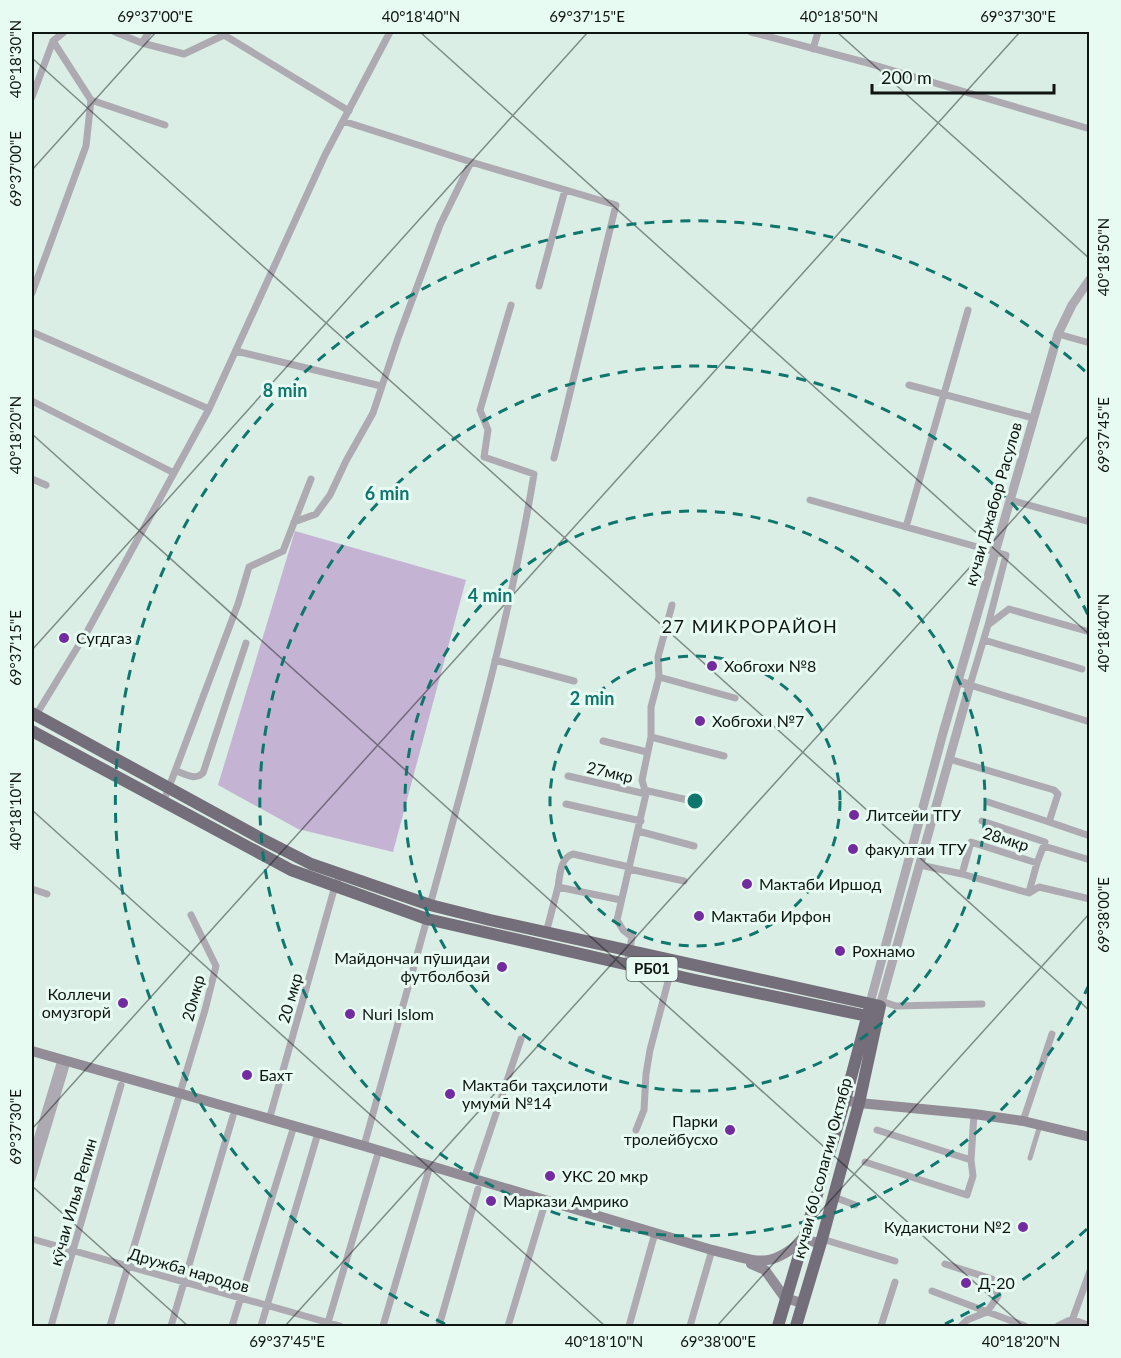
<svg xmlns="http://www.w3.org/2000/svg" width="1121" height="1358" viewBox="0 0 1121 1358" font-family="Lato,sans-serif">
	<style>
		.green { fill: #c4b3d3 }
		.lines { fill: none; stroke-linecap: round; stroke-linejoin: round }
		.pedestrian { stroke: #aeaab1; stroke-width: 5 }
		.minor { stroke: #aeaab1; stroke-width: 7 }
		.tertiary { stroke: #aeaab1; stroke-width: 9 }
		.secondary { stroke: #918c96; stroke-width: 10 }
		.trunk { stroke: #746d7a; stroke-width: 12 }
		.ticks { fill: none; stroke: #0e1512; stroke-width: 1.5; stroke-opacity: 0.45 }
		.ring { fill: none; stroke: #0f766e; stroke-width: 3; stroke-dasharray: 10 8 }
		.poi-dot { fill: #732ca0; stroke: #e7fbf2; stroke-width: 2 }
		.labels { text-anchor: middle; stroke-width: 6; stroke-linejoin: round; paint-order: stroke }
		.shield { fill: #e7fbf2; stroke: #4f5a55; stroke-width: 1.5 }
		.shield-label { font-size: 15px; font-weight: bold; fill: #0e1512 }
		.street-label { font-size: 16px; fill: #0e1512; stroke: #e7fbf2 }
		.poi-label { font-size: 16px; fill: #0e1512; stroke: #e7fbf2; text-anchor: start }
		.neighbourhood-label { font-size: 18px; letter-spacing: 1.5px; fill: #0e1512; stroke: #e7fbf2 }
		.centre { fill: #0f766e; stroke: #e7fbf2; stroke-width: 3 }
		.ring-label { font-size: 18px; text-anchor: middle; font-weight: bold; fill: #0f766e; stroke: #e7fbf2; stroke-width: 6; stroke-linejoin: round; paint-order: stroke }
		.neatline { fill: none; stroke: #0e1512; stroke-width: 2 }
		.ticks-label { font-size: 15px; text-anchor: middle; fill: #0e1512 }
	</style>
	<rect width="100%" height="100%" fill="#daeee5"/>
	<path class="green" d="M295,531L466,580L393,852L298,829L218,785Z"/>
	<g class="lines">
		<path class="pedestrian" d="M1030,1158L1040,1125"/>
		<path class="minor" d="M115,32L142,43L184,54L224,35L349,111
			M751,32L864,62L1090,129
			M142,43L149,32
			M813,49L818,32
			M32,97L53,41L64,32
			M91,100L165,125
			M343,121L471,162L616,205L554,458
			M539,286L565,190
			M32,293L86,146L91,100L53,41
			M32,332L209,409
			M1058,334L1090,343
			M236,351L381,386
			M909,385L1033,418
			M32,401L174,473
			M32,479L46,485
			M810,500L1006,555L988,625
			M1010,500L1090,522
			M294,522L316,514L330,495L346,461L373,413L398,338L440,225L471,162
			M906,527L968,310
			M1090,632L1009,609L988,625L970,685L1090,722
			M984,640L1082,669
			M495,660L574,681
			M659,677L735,698
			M36,715L88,630L209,409L325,155L390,32
			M651,737L724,756
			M603,741L647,752
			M949,759L1054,790L1058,794L1049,822L988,802
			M176,771C186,774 194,781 203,773L246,643
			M568,776L646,794
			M644,790L701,803
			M163,803L238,604L249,567L283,551L311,479
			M566,804L641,821
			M982,821L1045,842L1037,863L971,842L962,874L1029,893L1039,887L1090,899
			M1049,822L1090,836
			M638,831L694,846
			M1044,846L1090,860
			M920,865L962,874
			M629,869L684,881
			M558,887C560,875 560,858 573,854L629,867
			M32,889L47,894
			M1029,892L1037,863
			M430,905C469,763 510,620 534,474L484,457L488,430L480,410L511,305
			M546,933L558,887L621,900
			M627,964L632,937L623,930L617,920L646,794L642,780L651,737V707L659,677L658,657L672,605
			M881,1001L896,1006L982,1004
			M269,1120L335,886L341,874
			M1023,1121L1052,1034
			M636,1130L644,1110L646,1074L650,1050L670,974
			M877,1130L971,1160
			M364,1146L427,919
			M32,1156L61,1060
			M865,1162L967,1195L973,1176L971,1160L974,1114
			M32,1179L67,1062
			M474,1179L521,1039
			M834,1197L855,1205
			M32,1239L340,1326
			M822,1239L895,1261
			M945,1264L992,1279L998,1296L987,1312L967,1320L961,1326
			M932,1291L1025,1326
			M51,1326L121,1085
			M110,1326L205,1010L216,966L191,915
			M171,1326L233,1116
			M232,1326L294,1126
			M261,1326L318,1133
			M327,1326L379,1150
			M383,1326L430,1166
			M439,1326L478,1189
			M508,1326L546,1200
			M629,1326L655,1233
			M690,1326L712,1250
			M881,1326L895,1282
			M1058,1326L1072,1319L1090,1326
			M1070,1326L1090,1271"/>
		<path class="tertiary" d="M870,1003L943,733L1058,334L1072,305L1090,279
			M880,1006L970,685L959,682"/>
		<path class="secondary" d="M32,1051L364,1146L712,1250C756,1260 767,1272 804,1239L821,1244
			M845,1100L859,1103L974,1114L1023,1121L1090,1137
			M751,1264L765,1270L785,1298L802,1303"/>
		<path class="trunk" d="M32,713L262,839L311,864L430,905L490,920L880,1006L859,1103L822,1239L796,1326
			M32,731L291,870L427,919L695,980L877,1018
			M778,1326L845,1100L869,1010"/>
	</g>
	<path class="ticks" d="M420,32L1090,635M837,32L1090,259M32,58L1090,1011M32,170L156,32M32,434L1023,1326M32,650L588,32M32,810L605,1326M32,1129L1020,32M32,1186L188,1326M285,1326L1090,434M717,1326L1090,913"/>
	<g class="ring">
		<circle cx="695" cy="801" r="145"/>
		<circle cx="695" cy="801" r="290"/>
		<path d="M1089 985A435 435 0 1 1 1089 617"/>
		<path d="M1087 1229A580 580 0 0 1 945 1324M445 1324A580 580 0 1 1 1087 373"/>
	</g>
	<g class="poi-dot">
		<circle cx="64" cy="638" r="6"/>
		<circle cx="712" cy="666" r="6"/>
		<circle cx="700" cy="721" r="6"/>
		<circle cx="854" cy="815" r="6"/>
		<circle cx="853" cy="849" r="6"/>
		<circle cx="747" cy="884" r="6"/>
		<circle cx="699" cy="916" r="6"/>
		<circle cx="840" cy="951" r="6"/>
		<circle cx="502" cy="967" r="6"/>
		<circle cx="123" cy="1003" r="6"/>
		<circle cx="350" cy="1014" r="6"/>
		<circle cx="247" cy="1075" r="6"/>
		<circle cx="450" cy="1094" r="6"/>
		<circle cx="730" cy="1130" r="6"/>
		<circle cx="550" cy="1176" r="6"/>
		<circle cx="491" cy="1201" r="6"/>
		<circle cx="1023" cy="1227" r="6"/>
		<circle cx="966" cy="1283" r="6"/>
	</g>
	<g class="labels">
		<rect class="shield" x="626.5" y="957" width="51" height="24" rx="4.5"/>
		<g class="shield-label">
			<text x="652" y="974">РБ01</text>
		</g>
		<g class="street-label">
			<text transform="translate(993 504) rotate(-74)" y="6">кучаи Джабор Расулов</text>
			<text transform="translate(610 772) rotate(13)" y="6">27мкр</text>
			<text transform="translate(1006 839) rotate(17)" y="6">28мкр</text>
			<text transform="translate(193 998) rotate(-75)" y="6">20мкр</text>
			<text transform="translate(290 998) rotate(-74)" y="6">20 мкр</text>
			<text transform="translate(822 1168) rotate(-75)" y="6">кучаи 60 солагии Октябр</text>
			<text transform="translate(73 1202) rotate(-74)" y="6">кӯчаи Илья Репин</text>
			<text transform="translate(189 1270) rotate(16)" y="6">Дружба народов</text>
		</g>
		<g class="poi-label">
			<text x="76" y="644">Сугдгаз</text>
			<text x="724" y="672">Хобгохи №8</text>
			<text x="712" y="727">Хобгохи №7</text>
			<text x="866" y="821">Литсейи ТГУ</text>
			<text x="865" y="855">факултаи ТГУ</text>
			<text x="759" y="890">Мактаби Иршод</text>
			<text x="711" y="922">Мактаби Ирфон</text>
			<text x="852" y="957">Рохнамо</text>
			<text x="490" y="964" text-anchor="end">Майдончаи пӯшидаи<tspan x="490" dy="18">футболбозӣ</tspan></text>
			<text x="111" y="1000" text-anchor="end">Коллечи<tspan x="111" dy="18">омузгорй</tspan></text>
			<text x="362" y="1020">Nuri Islom</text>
			<text x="259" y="1081">Бахт</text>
			<text x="462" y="1091">Мактаби таҳсилоти<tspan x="462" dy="18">умумӣ №14</tspan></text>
			<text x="718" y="1127" text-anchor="end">Парки<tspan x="718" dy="18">тролейбусхо</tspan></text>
			<text x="562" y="1182">УКС 20 мкр</text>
			<text x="503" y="1207">Маркази Амрико</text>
			<text x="1011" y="1233" text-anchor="end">Кудакистони №2</text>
			<text x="978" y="1289">Д-20</text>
		</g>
		<g class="neighbourhood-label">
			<text x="750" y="633">27 МИКРОРАЙОН</text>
		</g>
	</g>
	<circle cx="695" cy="801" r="9" class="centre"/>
	<g class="ring-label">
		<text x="285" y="397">8 min</text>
		<text x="387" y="500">6 min</text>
		<text x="490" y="602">4 min</text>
		<text x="592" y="705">2 min</text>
	</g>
	<rect width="1121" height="1358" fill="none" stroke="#e7fbf2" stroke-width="66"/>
	<path d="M872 84v9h182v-9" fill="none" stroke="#0e1512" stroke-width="3"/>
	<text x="881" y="84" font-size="18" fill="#0e1512" stroke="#e7fbf2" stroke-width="4.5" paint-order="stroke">200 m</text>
	<rect x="33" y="33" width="1055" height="1292" class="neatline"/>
	<g class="ticks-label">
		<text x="155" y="22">69°37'00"E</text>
		<text x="421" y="22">40°18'40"N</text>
		<text x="587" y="22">69°37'15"E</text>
		<text x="839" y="22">40°18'50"N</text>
		<text x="1018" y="22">69°37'30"E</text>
		<text transform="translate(16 59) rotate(-90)" y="5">40°18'30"N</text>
		<text transform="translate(16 169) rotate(-90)" y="5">69°37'00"E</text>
		<text transform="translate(1104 257) rotate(-90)" y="5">40°18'50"N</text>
		<text transform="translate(1104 435) rotate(-90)" y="5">69°37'45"E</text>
		<text transform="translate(16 435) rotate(-90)" y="5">40°18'20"N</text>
		<text transform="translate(1104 633) rotate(-90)" y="5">40°18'40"N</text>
		<text transform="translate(16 648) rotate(-90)" y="5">69°37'15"E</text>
		<text transform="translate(16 811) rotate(-90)" y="5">40°18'10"N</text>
		<text transform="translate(1104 915) rotate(-90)" y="5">69°38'00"E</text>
		<text transform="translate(16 1127) rotate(-90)" y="5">69°37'30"E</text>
		<text x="287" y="1347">69°37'45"E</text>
		<text x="604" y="1347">40°18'10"N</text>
		<text x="718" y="1347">69°38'00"E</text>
		<text x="1021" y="1347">40°18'20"N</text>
	</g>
</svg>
